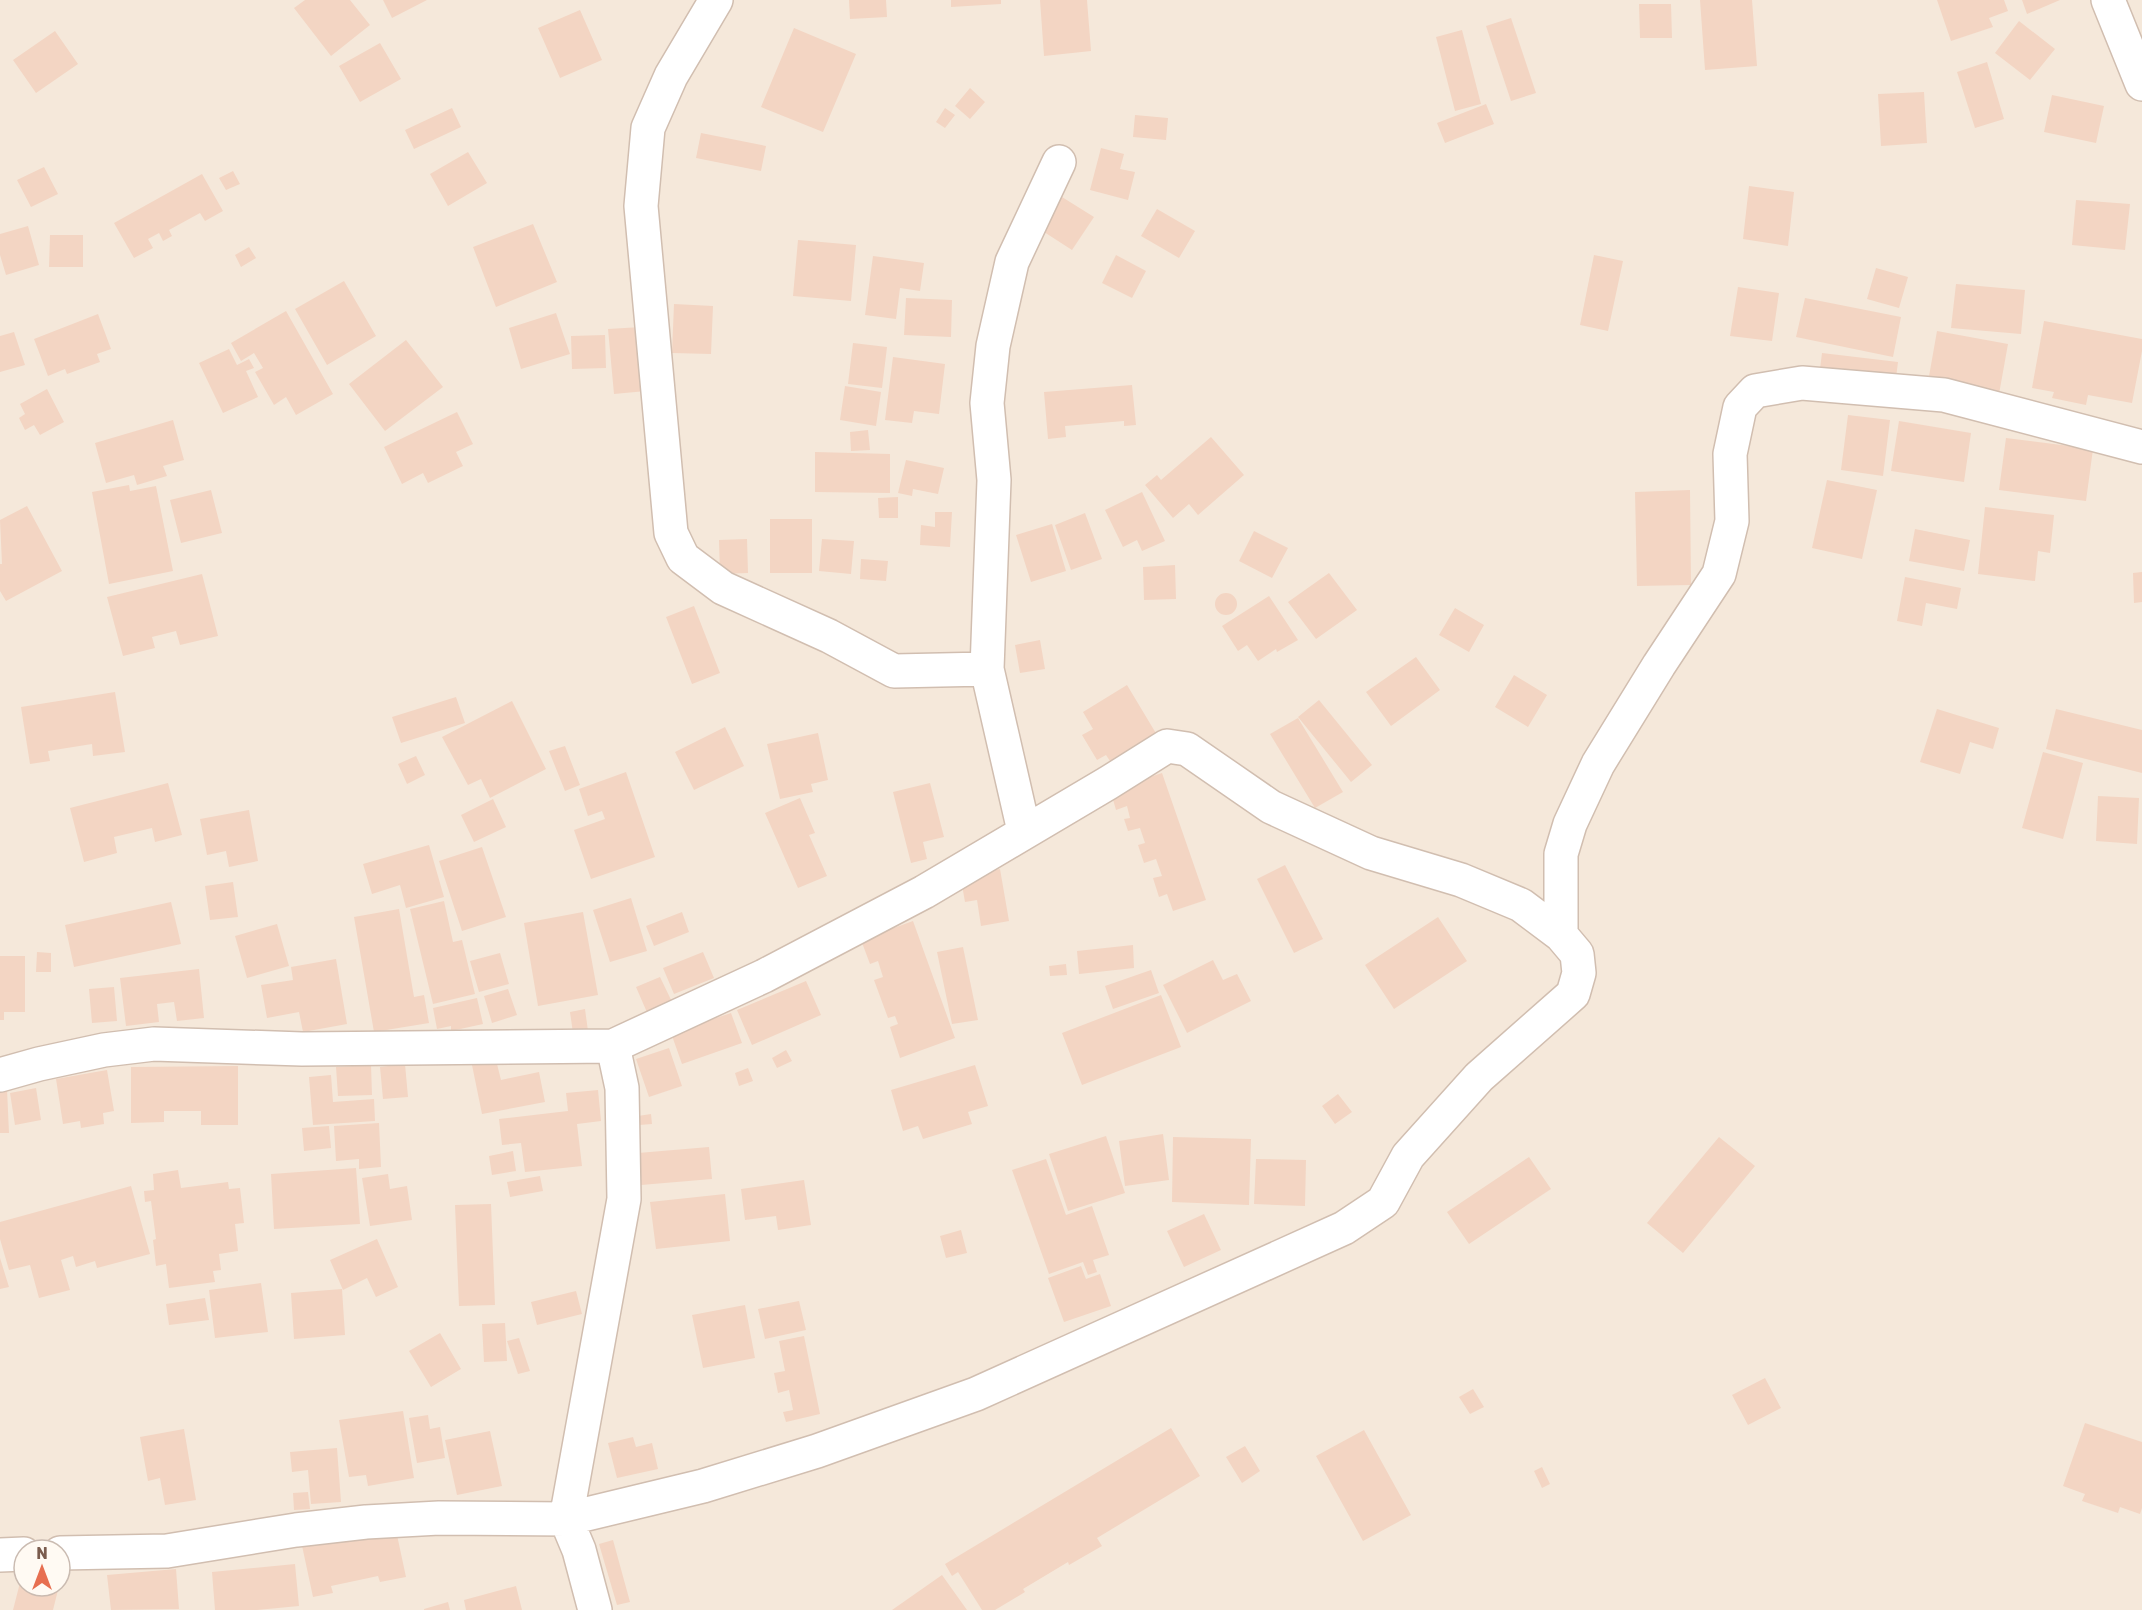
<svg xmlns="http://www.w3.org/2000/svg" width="2142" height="1610" viewBox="0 0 2142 1610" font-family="Rubik,sans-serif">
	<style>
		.residential { fill: #f5e8da; fill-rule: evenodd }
		.building { fill: #f3d5c3 }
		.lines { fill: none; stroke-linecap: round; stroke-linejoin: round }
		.minor-casing { stroke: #d1beb0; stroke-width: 36 }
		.minor { stroke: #fff; stroke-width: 33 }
	</style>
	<rect width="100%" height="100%" fill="#fdf6ec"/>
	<path class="residential" d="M0,0H2142V1610H0ZM24,1550H60V1586H24Z"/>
	<path class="building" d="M305,0H350L370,25L331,56L294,8Z
		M383,0H427L392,18Z
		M849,0H886L887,17L850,19Z
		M951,0H1001V4L951,7Z
		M1040,0H1087L1091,51L1044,56Z
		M1700,0H1752L1757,66L1705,70Z
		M1937,0H2004L2008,11L1989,18L1993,27L1951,41Z
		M2022,0H2060L2027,14Z
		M1639,4H1671L1672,38H1640Z
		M580,10L602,60L560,78L538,28Z
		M1511,18L1536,93L1511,101L1486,26Z
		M2019,21L2055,49L2030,80L1995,53Z
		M794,28L856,54L823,132L761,107Z
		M1462,30L1481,104L1455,111L1436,37Z
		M55,31L78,64L36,93L13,60Z
		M380,43L401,79L360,102L339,66Z
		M1987,62L2004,119L1975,128L1957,72Z
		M970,88L985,102L970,119L955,106Z
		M1924,92L1927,143L1881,146L1878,94Z
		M2052,95L2104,106L2096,143L2044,132Z
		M1486,104L1494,124L1445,143L1437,123Z
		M452,108L461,127L414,149L405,130Z
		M945,108L955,115L945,128L936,122Z
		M1135,115L1168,118L1166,140L1133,137Z
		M701,133L766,146L761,171L696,158Z
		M1101,148L1124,154L1120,169L1135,172L1128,200L1090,190Z
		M468,152L487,183L448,206L430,174Z
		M44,167L58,194L31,207L17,180Z
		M233,171L240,184L226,190L219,178Z
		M202,174L223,211L205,221L200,213L169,230L172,236L163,241L159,233L148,239L153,248L134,258L114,223Z
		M1749,186L1794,192L1788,246L1743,239Z
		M1062,197L1094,217L1072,250L1041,230Z
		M2076,200L2130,204L2125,250L2072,245Z
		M1157,209L1195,231L1179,258L1141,236Z
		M533,224L557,282L496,307L473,247Z
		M28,226L39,265L6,275L0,255V234Z
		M50,235H83V267H49Z
		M798,240L856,245L851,301L793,296Z
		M249,247L256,258L241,267L235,255Z
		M1116,255L1146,271L1132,298L1102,283Z
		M1594,255L1623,261L1608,331L1580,325Z
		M873,256L924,263L920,291L900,288L896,319L865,315Z
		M1876,268L1908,277L1899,308L1867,299Z
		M344,281L376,336L327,365L295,309Z
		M1956,284L2025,290L2021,334L1951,328Z
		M1738,287L1779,293L1772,341L1730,336Z
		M906,298L952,300L951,337L904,335Z
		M1805,298L1901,317L1893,357L1796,337Z
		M674,304L713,306L711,354L672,353Z
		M286,311L333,394L296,415L286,397L274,405L255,372L263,368L254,353L241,361L231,343Z
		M556,313L570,354L521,369L509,328Z
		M98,314L111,349L97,354L100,362L67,374L65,369L48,376L34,339Z
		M2044,321L2142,339V351L2132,403L2088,395L2086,405L2052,398L2054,392L2032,388Z
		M641,327L646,391L614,394L608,329Z
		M1937,331L2008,344L1999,394L1928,382Z
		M14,332L25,365L0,372V336Z
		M605,335L606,368L572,369L571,336Z
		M406,340L443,387L385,431L349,384Z
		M853,343L887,347L882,388L848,384Z
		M229,349L237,365L249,359L254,368L246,371L258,397L223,413L199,363Z
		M1822,353L1898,362L1895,386L1819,377Z
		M893,357L945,364L939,414L914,411L912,423L885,420Z
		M1132,385L1136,425L1124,426V421L1065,426L1066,437L1048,439L1044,392Z
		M845,386L881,392L876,426L840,420Z
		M47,389L64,422L40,435L34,425L25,430L19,418L25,414L20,404Z
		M457,412L473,444L456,452L463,466L428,483L423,473L402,484L384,447Z
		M1848,415L1890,420L1883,476L1841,470Z
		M173,420L184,460L163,466L167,476L137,485L134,475L106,483L95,443Z
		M1899,421L1971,433L1964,482L1891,471Z
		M868,430L870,450L851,451L850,432Z
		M1211,437L1244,475L1198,515L1189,504L1173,518L1145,485L1157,475L1161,480Z
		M2006,438L2093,449L2086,501L1999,490Z
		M815,452L890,454V493L815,492Z
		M906,460L944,468L938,494L913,489L912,496L898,493Z
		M1827,480L1877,490L1862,559L1812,548Z
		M129,485L130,491L156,486L173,571L109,584L92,492Z
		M211,490L222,533L181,543L170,500Z
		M1690,490L1691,585L1637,586L1635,492Z
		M1142,492L1165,541L1142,551L1137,540L1123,547L1105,510Z
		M898,497V518H879L878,498Z
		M27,506L62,571L6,601L0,591V564H2L0,520Z
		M1985,507L2054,515L2050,553L2038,551L2035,581L1978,574Z
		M935,512H952L950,547L920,545L921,525L935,527Z
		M1085,513L1102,559L1071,570L1055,525Z
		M770,519H812V573H770Z
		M1052,524L1066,571L1031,582L1016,535Z
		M1915,529L1970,540L1964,571L1909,561Z
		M1254,531L1288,548L1272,578L1239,561Z
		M747,539L748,573L720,574L719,540Z
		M822,539L854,541L851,574L819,571Z
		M861,559L888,561L886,581L860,579Z
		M1175,565L1176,599L1144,600L1143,567Z
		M2142,572V602L2134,603L2133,573Z
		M1329,573L1357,610L1316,639L1288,602Z
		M202,574L218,636L180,645L176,631L152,637L155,648L123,656L107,597Z
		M1905,577L1961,588L1957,609L1926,603L1922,626L1897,621Z
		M1215 604a11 11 0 1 1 22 0a11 11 0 1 1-22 0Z
		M1269,596L1298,640L1277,652L1276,649L1258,661L1247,645L1238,651L1222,626Z
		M694,606L720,673L692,684L666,617Z
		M1455,608L1484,625L1469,652L1439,635Z
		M1040,640L1045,669L1020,673L1015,645Z
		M1416,657L1440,690L1391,726L1366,692Z
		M1514,675L1547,695L1528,727L1495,707Z
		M1127,685L1160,740L1114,767L1106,755L1097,760L1082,735L1093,729L1083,712Z
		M115,692L125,752L93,756L92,744L48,751L50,761L30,764L21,707Z
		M456,697L465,723L401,743L392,717Z
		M1319,700L1372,765L1351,782L1298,717Z
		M512,701L546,769L490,798L481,779L468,785L442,737Z
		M1937,709L1999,728L1993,749L1970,742L1960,774L1920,762Z
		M2056,709L2142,730V773L2046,749Z
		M1298,718L1343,792L1315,808L1270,734Z
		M725,727L744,766L694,790L675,752Z
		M818,733L828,780L811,784L813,792L780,799L767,744Z
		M565,746L580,785L565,791L549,751Z
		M2043,752L2083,763L2063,839L2022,828Z
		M416,756L425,775L407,784L398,764Z
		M626,772L655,857L591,879L574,830L605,819L602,811L588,816L579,789Z
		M1162,773L1206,900L1173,911L1167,894L1159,897L1153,878L1162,876L1156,859L1144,863L1138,845L1145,843L1140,828L1128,831L1124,819L1130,818L1127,806L1116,810L1112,796L1120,787Z
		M168,783L182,835L155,842L152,828L114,837L117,853L84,862L70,808Z
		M930,783L944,837L923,842L927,859L911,863L893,792Z
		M2098,796L2139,798L2137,844L2096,841Z
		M800,798L815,833L809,835L827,876L798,888L765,813Z
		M493,799L506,827L474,842L461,815Z
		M249,810L258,861L229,867L226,851L207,855L200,819Z
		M429,845L444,897L406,908L400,885L372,894L363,864Z
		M482,847L506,917L462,931L439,861Z
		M1285,865L1323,939L1294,953L1257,879Z
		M1000,869L1009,921L981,926L977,900L965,902L962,885L971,884L969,874Z
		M233,882L238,917L210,920L205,886Z
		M631,898L647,951L610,962L593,910Z
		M444,901L453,942L462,940L475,994L433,1004L410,909Z
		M171,902L181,944L74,967L65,925Z
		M399,909L414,997L424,995L429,1023L374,1032L354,917Z
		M583,912L598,995L538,1006L524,923Z
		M682,912L689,932L654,946L646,926Z
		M1438,917L1467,961L1394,1009L1365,965Z
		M913,921L955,1038L900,1058L890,1027L898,1024L895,1016L888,1018L874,980L883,977L878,961L870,964L861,940Z
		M277,924L289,966L247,978L235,936Z
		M1133,945L1134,968L1079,974L1077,951Z
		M963,947L978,1020L952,1024L937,952Z
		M37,952L51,953V972H36Z
		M703,952L714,978L674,994L663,968Z
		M500,953L509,984L479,992L470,961Z
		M0,956H25V1012H4V1020H0Z
		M336,959L347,1024L303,1032L299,1012L267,1018L261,985L293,980L291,967Z
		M1213,960L1223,980L1237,974L1251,1001L1187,1033L1163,985Z
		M1066,964L1067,975L1050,976L1049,966Z
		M199,969L204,1018L177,1021L174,1002L157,1004L159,1022L126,1026L120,978Z
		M1151,970L1159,993L1113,1009L1105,986Z
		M660,977L674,1006L649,1017L636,987Z
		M806,981L821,1015L752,1045L737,1010Z
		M114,987L117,1021L92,1023L89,989Z
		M508,989L517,1015L492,1023L484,996Z
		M1161,995L1181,1047L1082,1085L1062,1033Z
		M477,998L483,1024L451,1031V1026L437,1029L433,1008Z
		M585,1009L588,1031L573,1033L570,1012Z
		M731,1013L742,1043L682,1064L671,1033Z
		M669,1048L682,1086L649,1097L636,1059Z
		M786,1050L792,1061L777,1068L772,1058Z
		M496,1060L501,1080L539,1072L545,1102L482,1114L472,1065Z
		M405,1064L408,1097L383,1099L380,1067Z
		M371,1065L372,1095L338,1096L336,1067Z
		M975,1065L988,1106L968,1112L972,1124L923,1139L918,1126L903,1131L891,1090Z
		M238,1066V1125H201V1111H164V1122L131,1123V1067Z
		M748,1068L753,1081L739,1086L735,1073Z
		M107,1070L114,1111L103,1113L104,1124L81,1128L80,1121L63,1124L56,1079Z
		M331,1075L333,1102L374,1099L375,1121L313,1125L309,1077Z
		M36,1088L41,1120L15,1125L10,1093Z
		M0,1089H7L9,1133H0Z
		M598,1090L601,1121L577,1124L582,1166L525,1172L521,1143L502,1145L499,1119L568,1111L566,1093Z
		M1338,1094L1352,1112L1335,1124L1322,1106Z
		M651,1114L652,1124L639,1125L638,1116Z
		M379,1123L381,1167L359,1169V1159L336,1161L334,1126Z
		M329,1126L331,1148L304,1151L302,1128Z
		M1163,1134L1169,1180L1125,1186L1119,1141Z
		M1106,1136L1125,1193L1068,1211L1049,1154Z
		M1173,1137L1251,1139L1249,1205L1172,1202Z
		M1719,1137L1755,1166L1683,1253L1647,1223Z
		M709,1147L712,1179L641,1185L638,1153Z
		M513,1151L516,1171L492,1175L489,1156Z
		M1529,1157L1551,1189L1469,1244L1447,1212Z
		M1046,1159L1066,1215L1092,1206L1109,1255L1093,1260L1097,1272L1088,1275L1083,1262L1049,1274L1012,1170Z
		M1256,1159L1306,1160L1305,1206L1254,1204Z
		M356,1168L360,1224L274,1229L271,1174Z
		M178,1170L181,1188L228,1182L229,1189L240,1188L244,1223L235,1224L238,1251L219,1254L221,1270L213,1271L215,1282L169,1288L166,1264L156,1266L153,1240L156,1239L151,1201L145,1202L144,1191L154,1190L153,1174Z
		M388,1174L390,1189L407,1186L412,1220L370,1226L362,1178Z
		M540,1176L543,1191L510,1197L507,1182Z
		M804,1180L811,1225L778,1230L776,1216L745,1220L741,1189Z
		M131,1186L150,1254L97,1268L95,1261L76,1267L73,1256L61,1260L70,1290L39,1298L30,1265L9,1270L0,1239V1222Z
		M725,1194L730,1241L656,1249L650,1202Z
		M491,1204L495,1305L459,1306L455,1205Z
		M1204,1214L1221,1250L1184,1267L1167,1231Z
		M961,1230L967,1253L946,1258L940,1236Z
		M377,1239L398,1287L376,1297L367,1278L343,1290L330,1260Z
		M0,1258L9,1287L0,1289Z
		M1081,1266L1086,1279L1100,1274L1111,1306L1064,1322L1048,1278Z
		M261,1283L268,1332L215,1338L209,1290Z
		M342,1289L345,1335L294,1339L291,1293Z
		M576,1291L582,1314L537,1325L531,1302Z
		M205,1298L209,1320L169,1325L166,1304Z
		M799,1301L806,1330L765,1339L758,1309Z
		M745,1305L755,1358L703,1368L692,1315Z
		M505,1323L507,1361L484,1362L482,1324Z
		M440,1333L461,1369L431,1387L409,1351Z
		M804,1336L820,1414L786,1422L783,1412L793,1410L789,1390L778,1393L774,1373L785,1371L779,1341Z
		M519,1338L530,1371L518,1374L507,1341Z
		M1765,1378L1781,1408L1748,1425L1732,1395Z
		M1473,1389L1484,1407L1470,1414L1459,1397Z
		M403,1411L414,1478L368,1486L366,1475L349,1477L339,1420Z
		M428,1415L430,1429L440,1427L445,1458L417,1463L409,1418Z
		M2085,1423L2142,1442V1508L2140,1514L2120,1507L2118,1513L2082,1501L2085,1494L2063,1486Z
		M1171,1428L1200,1476L1097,1538L1102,1546L1069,1565L1068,1562L1023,1589L1025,1592L995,1610H982L958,1572L952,1576L945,1564Z
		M184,1429L196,1500L165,1505L160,1478L148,1481L140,1437Z
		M1364,1430L1411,1515L1363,1541L1316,1456Z
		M490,1431L502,1486L457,1495L445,1440Z
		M633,1437L636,1447L652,1443L658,1469L617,1478L608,1443Z
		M1245,1446L1260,1471L1242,1483L1226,1457Z
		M337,1448L341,1502L311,1504L308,1470L292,1472L290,1452Z
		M1542,1467L1550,1484L1542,1488L1534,1471Z
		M308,1492L310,1509L294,1510L293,1493Z
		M394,1521L406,1577L380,1582L378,1576L331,1586L333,1593L313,1597L301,1541Z
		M613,1540L630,1602L617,1605L599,1544Z
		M295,1564L299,1606L257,1610H215L212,1572Z
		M176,1569L179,1609L111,1610L107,1575Z
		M23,1571L24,1586H59L53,1610H13Z
		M942,1575L967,1610H892Z
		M516,1586L522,1610H466L464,1600Z
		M448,1602L450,1610H424V1609Z"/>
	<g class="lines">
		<g class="minor-casing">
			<path id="minor" d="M716,0L671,76L648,128L641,206L671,533L683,558L723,588L829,636L894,671L987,669
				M2108,0L2142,84
				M1024,831L987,669L994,480L987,403L993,346L1012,262L1059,162
				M1561,935V854L1570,824L1598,764L1659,665L1719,574L1732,521L1730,454L1740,407L1755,391L1802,383L1944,395L2142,447
				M0,1075L39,1064L104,1050L154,1044L302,1049L613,1046L764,976L924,892L1108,783L1167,746L1187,749L1271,807L1371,853L1461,880L1521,905L1561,935L1577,954L1579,973L1573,994L1479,1077L1408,1156L1383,1202L1344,1228L976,1394L817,1451L703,1486L566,1519L439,1518L366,1522L296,1530L167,1551L60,1553
				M0,1555L24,1554
				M595,1610L579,1550L566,1519L624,1199L622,1088L613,1046"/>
		</g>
		<use href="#minor" class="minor"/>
	</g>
	<g transform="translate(42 1568)"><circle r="28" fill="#fffaf3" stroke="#cabbb1" stroke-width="1.5"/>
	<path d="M0-4.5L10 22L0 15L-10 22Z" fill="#e76f51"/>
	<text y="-9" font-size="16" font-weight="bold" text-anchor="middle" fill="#7a5c4d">N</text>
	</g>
</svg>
